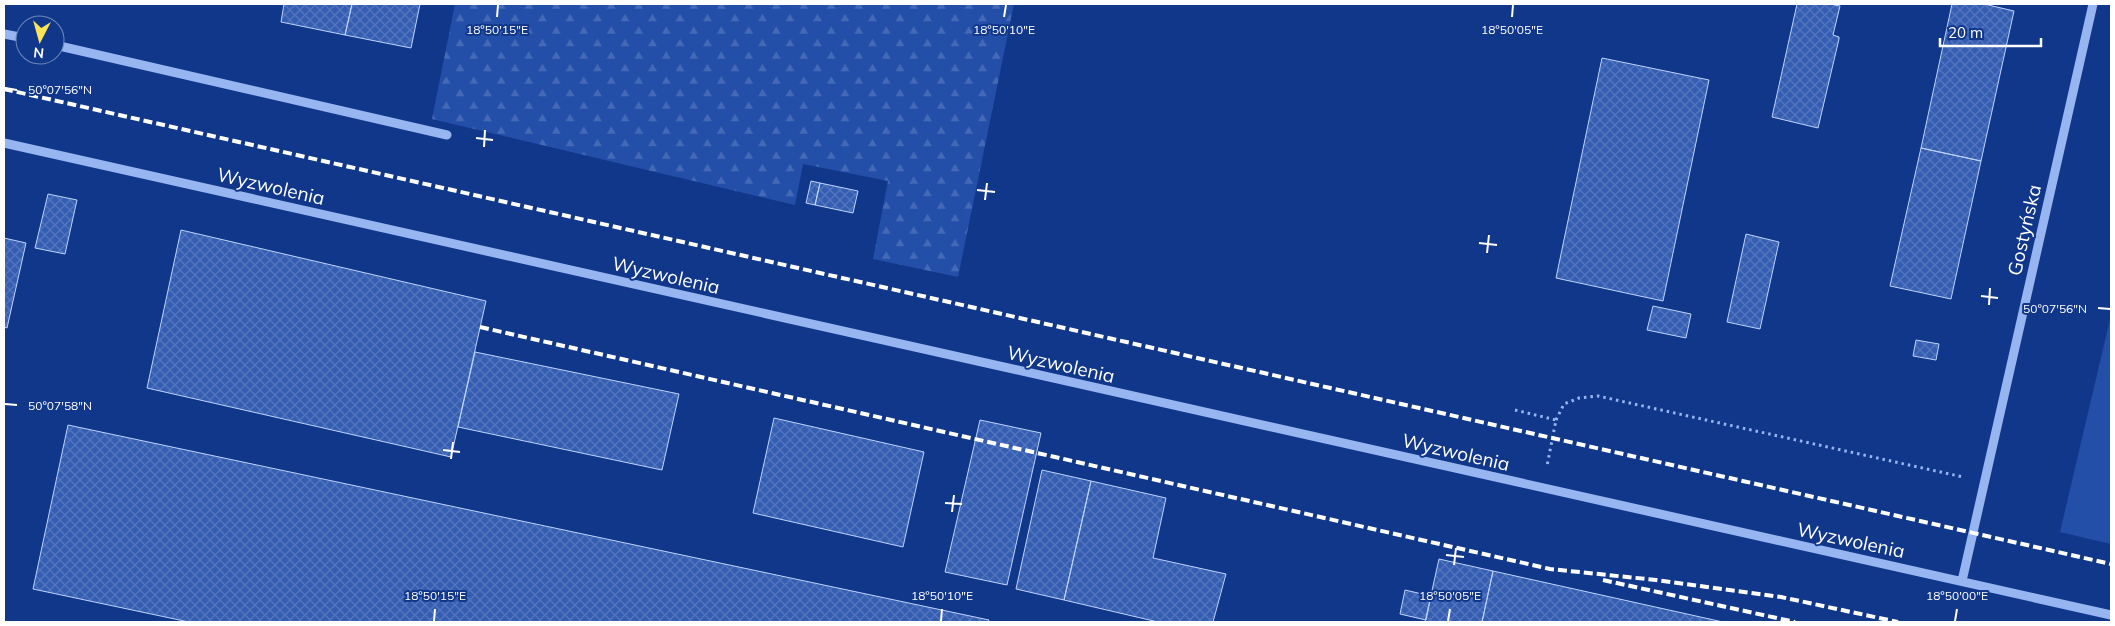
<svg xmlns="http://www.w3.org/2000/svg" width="2115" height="626" viewBox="0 0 2115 626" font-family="Mulish,sans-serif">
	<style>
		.grass { fill: #234fa9 }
		.forest { fill: url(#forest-firs) }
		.building { fill: url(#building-cross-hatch); stroke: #bed3fc }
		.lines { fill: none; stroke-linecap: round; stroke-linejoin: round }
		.path { stroke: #97b5f1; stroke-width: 3; stroke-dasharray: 2.5 4; stroke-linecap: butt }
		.minor { stroke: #97b5f1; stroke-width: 9 }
		.rail { stroke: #fff; stroke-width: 4; stroke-dasharray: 9 4; stroke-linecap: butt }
		.ticks { fill: none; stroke: #fff; stroke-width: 2 }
		.labels { text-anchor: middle; stroke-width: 4; stroke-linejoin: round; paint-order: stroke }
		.street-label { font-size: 19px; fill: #fff; stroke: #11378a }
		.ticks-label { font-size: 12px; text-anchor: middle; fill: #fff; stroke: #11378a; stroke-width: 4; stroke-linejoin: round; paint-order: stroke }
	</style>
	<defs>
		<pattern id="forest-firs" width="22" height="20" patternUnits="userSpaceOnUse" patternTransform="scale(1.25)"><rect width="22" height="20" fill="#234fa9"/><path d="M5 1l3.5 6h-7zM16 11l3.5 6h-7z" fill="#4469b6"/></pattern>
		<pattern id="building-cross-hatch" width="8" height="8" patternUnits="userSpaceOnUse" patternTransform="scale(1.25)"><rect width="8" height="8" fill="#355eb2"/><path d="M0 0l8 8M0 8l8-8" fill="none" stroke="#5376be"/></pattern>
	</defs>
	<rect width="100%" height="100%" fill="#11378a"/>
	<path class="grass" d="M2111,315V544L2060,532Z"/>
	<path class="forest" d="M455,4H1014L958,277L873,259L888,181L803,164L795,205L432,119Z"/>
	<path class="building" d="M284,4H352L345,35L281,22Z
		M352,4H420L411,48L345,35Z
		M1797,4H1830L1840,6L1833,35L1839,37V39L1818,128L1772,117Z
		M1952,4H1984L2014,11L1981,161L1921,148Z
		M1602,58L1709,80L1663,301L1556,278Z
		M1921,148L1981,161L1951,299L1890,286Z
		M811,181L820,183L815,205L806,203Z
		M820,183L858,191L853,213L815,205Z
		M48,194L77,200L65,254L35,248Z
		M181,230L486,301L451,457L147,388Z
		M1746,234L1779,242L1760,329L1727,322Z
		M4,238L26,243L7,328L4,327Z
		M1653,306L1691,314L1686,338L1647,330Z
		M1916,340L1939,344L1936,360L1913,356Z
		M475,352L679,394L662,470L458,427Z
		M774,418L924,452L903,547L753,513Z
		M980,420L1041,433L1007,585L945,572Z
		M68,425L989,620L988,622H189L33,589Z
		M1042,470L1091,481L1064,600L1016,589Z
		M1091,481L1166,498L1153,558L1226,574L1213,622H1158L1064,600Z
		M1439,559L1493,571L1482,622H1425Z
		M1493,571L1723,622H1482Z
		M1405,590L1431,596L1426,620L1400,614Z"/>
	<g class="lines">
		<path class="path" d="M1515,410L1556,420L1547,466
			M1556,420L1564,404L1579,398L1598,396L1963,477"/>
		<path class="minor" d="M4,34L25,38
			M55,45L447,135
			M4,143L2111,615
			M1962,581L2093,4"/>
		<path class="rail" d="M4,89L2111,564
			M480,327L1550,569L1656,580L1781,597L1898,622
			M1603,580L1795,622"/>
	</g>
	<path class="ticks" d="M497,17L498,5M1004,17L1006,5M1512,17L1513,5M5,88L17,90M476,138L493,140M484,147L485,130M977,190L995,192M985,200L987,183M1479,243L1497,245M1487,253L1489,235M1981,296L1998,298M1989,305L1990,288M2098,308L2110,309M5,404L17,405M443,450L460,452M451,459L453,442M945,503L962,504M952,512L954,495M1446,555L1464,557M1454,565L1456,548M434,621L435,609M941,621L942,609M1448,621L1450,609M1955,621L1957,609"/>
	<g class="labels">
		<g class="street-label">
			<text transform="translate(271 186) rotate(13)" y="7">Wyzwolenia</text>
			<text transform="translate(2024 230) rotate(-77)" y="7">Gostyńska</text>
			<text transform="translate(666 275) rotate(13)" y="7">Wyzwolenia</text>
			<text transform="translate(1061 364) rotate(13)" y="7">Wyzwolenia</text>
			<text transform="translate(1456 452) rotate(13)" y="7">Wyzwolenia</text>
			<text transform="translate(1851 540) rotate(12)" y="7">Wyzwolenia</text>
		</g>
	</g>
	<g class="ticks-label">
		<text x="497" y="34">18°50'15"E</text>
		<text x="1004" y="34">18°50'10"E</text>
		<text x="1512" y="34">18°50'05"E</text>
		<text x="60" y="94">50°07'56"N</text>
		<text x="2055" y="313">50°07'56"N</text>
		<text x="60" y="410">50°07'58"N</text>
		<text x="435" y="600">18°50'15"E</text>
		<text x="942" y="600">18°50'10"E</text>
		<text x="1450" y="600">18°50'05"E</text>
		<text x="1957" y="600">18°50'00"E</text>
	</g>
	<rect width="2115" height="626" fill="none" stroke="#ffffff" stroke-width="10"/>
	<g transform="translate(40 40) rotate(186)"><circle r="24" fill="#11378a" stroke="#7087b9"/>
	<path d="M0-4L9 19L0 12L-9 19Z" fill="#ffe357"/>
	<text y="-8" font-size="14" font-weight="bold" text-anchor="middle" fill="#ffffff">N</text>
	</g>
	<path d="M1940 38v8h101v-8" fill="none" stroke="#ffffff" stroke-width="2.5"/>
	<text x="1948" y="38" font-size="15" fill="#ffffff" stroke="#11378a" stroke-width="4" paint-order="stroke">20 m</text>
</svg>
